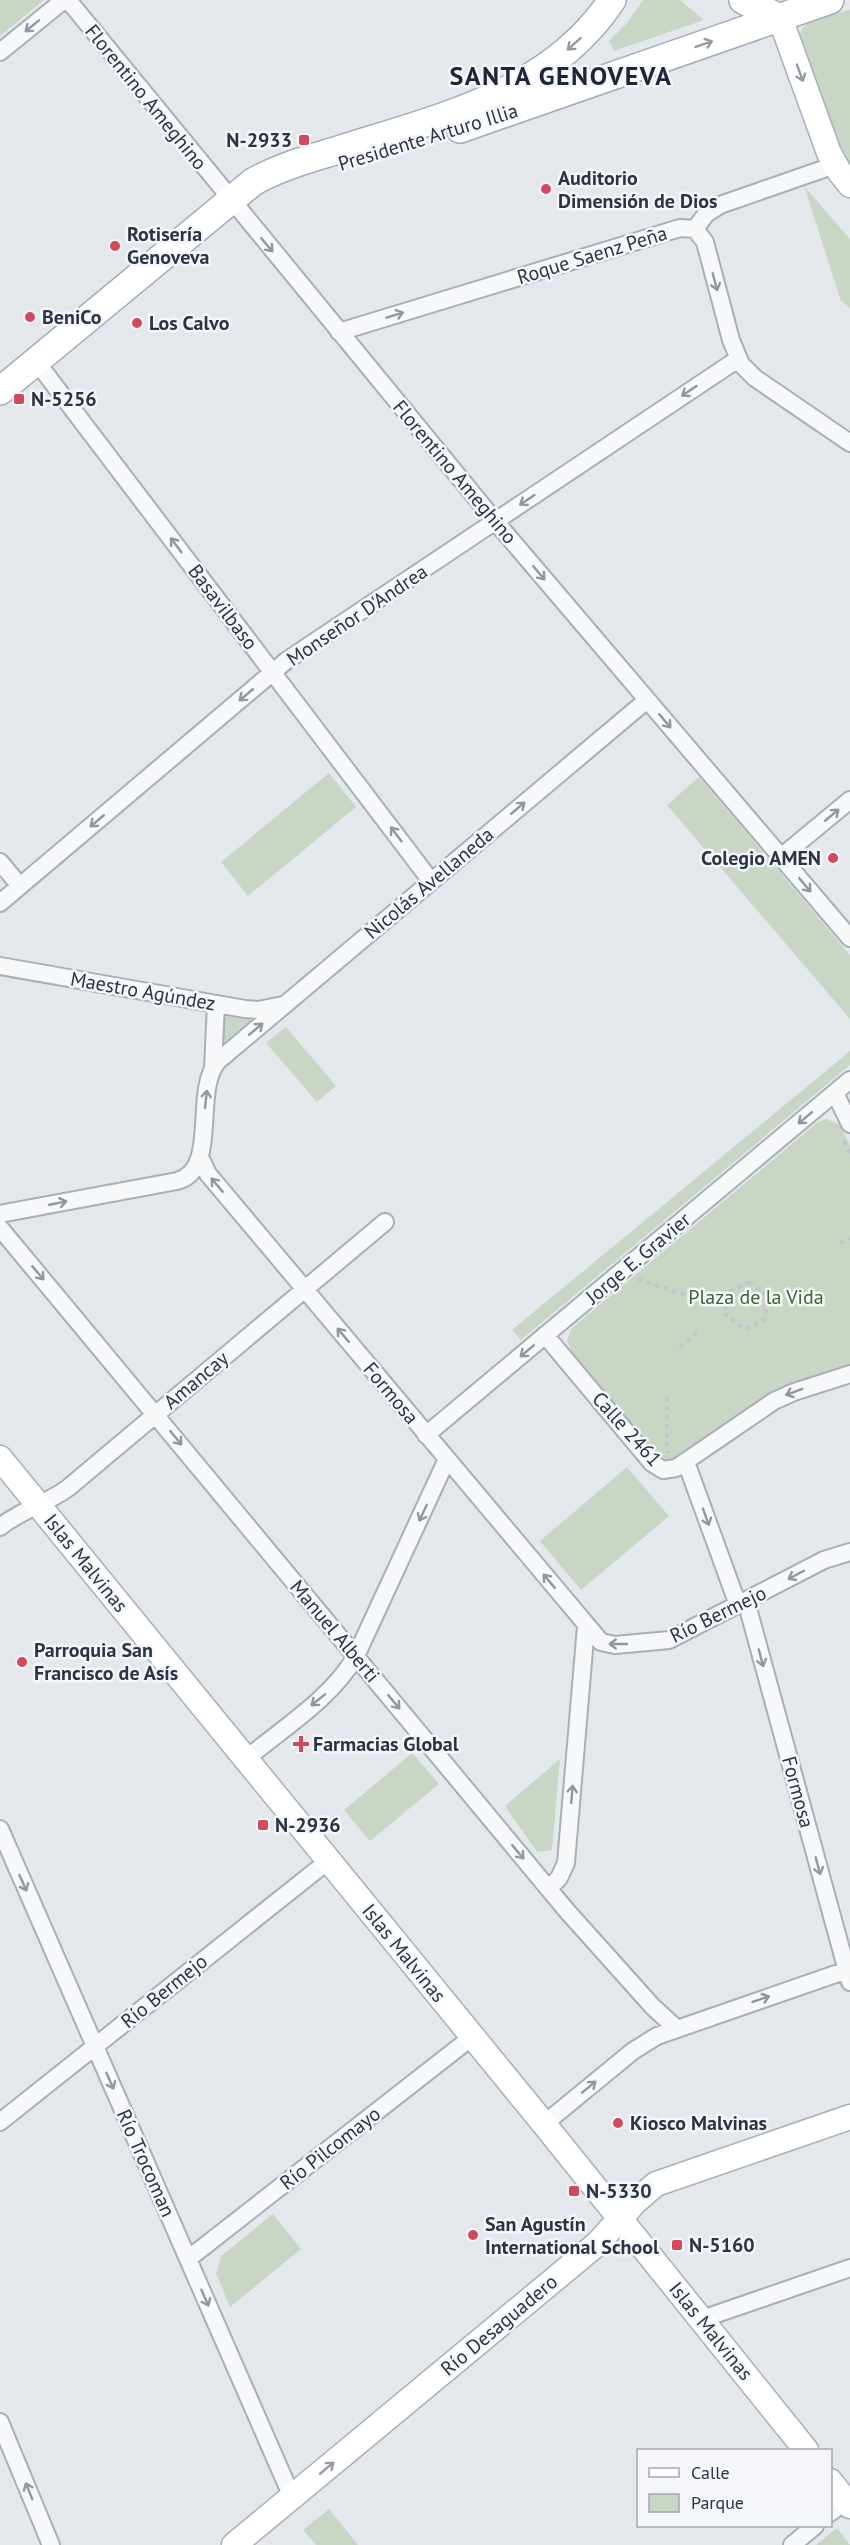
<svg xmlns="http://www.w3.org/2000/svg" width="850" height="2545" viewBox="0 0 850 2545" font-family="'PT Sans',sans-serif">
	<style>
		.green { fill: #c9d6c5 }
		.lines { fill: none; stroke-linecap: round; stroke-linejoin: round }
		.street-casing { stroke: #a9aeb7; stroke-width: 20 }
		.secondary-casing { stroke: #a9aeb7; stroke-width: 27 }
		.primary-casing { stroke: #a3abb8; stroke-width: 30 }
		.path { stroke: #c2c5cb; stroke-width: 4; stroke-dasharray: 4.5 4.5; stroke-linecap: butt }
		.street { stroke: #f7f8fa; stroke-width: 16 }
		.secondary { stroke: #fff; stroke-width: 24 }
		.primary { stroke: #fff; stroke-width: 27 }
		.oneway { stroke: #9196a0 }
		.oneway2 { stroke: #959aa2 }
		.poi-dot { fill: #d1495b; stroke: #f4f6f9; stroke-width: 2 }
		.labels { text-anchor: middle; stroke-width: 5; stroke-linejoin: round; paint-order: stroke }
		.street-label { font-size: 20px; fill: #2b3445; stroke: #f4f6f9 }
		.poi-label { font-size: 20px; font-weight: bold; fill: #2b3445; stroke: #f4f6f9; text-anchor: start }
		.park-label { font-size: 20px; fill: #3f6138; stroke: #f4f6f9 }
		.district-label { font-size: 26px; font-weight: bold; letter-spacing: 1.5px; fill: #1d2536; stroke: #f4f6f9 }
	</style>
	<rect width="100%" height="100%" fill="#e4e7ec"/>
	<path class="green" d="M0,0H44L0,36Z
		M643,0H680L704,20L614,51L609,41L627,23Z
		M850,10V170L836,143L800,34C805,16 834,14 850,10Z
		M804,186L850,239V308L841,301Z
		M329,773L356,807L248,896L221,862Z
		M699,777L850,955V1019L667,805Z
		M230,1014L248,1017L250,1021L223,1043V1020Z
		M286,1027L336,1086L317,1102L266,1043Z
		M850,1051V1065L521,1340L512,1330Z
		M826,1119L839,1124L850,1145V1365L782,1388L674,1460L663,1461L573,1356L567,1341L571,1329L818,1122Z
		M627,1467L669,1516L581,1590L540,1541Z
		M412,1753L439,1784L370,1841L344,1810Z
		M560,1759L552,1850L537,1852L505,1806Z
		M273,2214L301,2249L230,2307L216,2273L221,2256Z
		M329,2509L358,2545H316L303,2530Z
		M837,2528L850,2545H816Z"/>
	<g class="lines">
		<g class="street-casing">
			<path id="street" d="M68,0L495,521L850,938
				M0,52L64,0
				M695,229L705,242L731,340L741,364L755,378L850,443
				M695,229L706,214L720,205L835,165
				M339,332L680,228L695,229
				M36,361L431,881
				M781,857L850,800
				M0,862L20,886
				M0,903L286,661L738,359
				M0,966L245,1009L258,1010L283,1005
				M213,1068L216,1004
				M835,1093L850,1124
				M200,1157L208,1174L601,1642L615,1645L669,1640L824,1560L850,1552
				M0,1214L177,1181C220,1170 192,1091 218,1061L647,700
				M0,1228L567,1911L653,2007L676,2028
				M545,1335L652,1463L663,1470L676,1468L774,1401L794,1392L850,1374
				M426,1435L850,1080
				M686,1462L738,1605
				M0,1527C21,1510 46,1504 68,1488L385,1222
				M746,1601L850,1982
				M246,1759C283,1728 331,1699 356,1656L447,1459
				M0,1829L292,2497
				M549,1888L559,1878L566,1863L586,1626
				M0,2122L328,1861
				M544,2124L633,2051L657,2036L850,1969
				M188,2259L472,2037
				M702,2319L850,2268
				M0,2422L51,2545
				M830,2513L846,2501
				M792,2545L815,2526"/>
		</g>
		<g class="secondary-casing">
			<path id="secondary" d="M780,18L829,153L839,171L850,185
				M0,1458L544,2124L806,2450
				M830,2481L850,2506
				M234,2545L597,2244L635,2202L656,2184L850,2117"/>
		</g>
		<g class="primary-casing">
			<path id="primary" d="M743,0L780,18
				M460,129L830,0
				M0,391L253,182C279,167 309,159 338,150C438,118 550,94 612,0"/>
		</g>
		<path class="path" d="M844,1141L850,1153
			M840,1243L850,1238
			M638,1279L691,1297
			M749,1282L767,1296L765,1319L744,1329L725,1314L727,1293Z
			M680,1347L697,1332
			M667,1397V1453"/>
		<use href="#street" class="street"/>
		<use href="#secondary" class="secondary"/>
		<use href="#primary" class="primary"/>
	</g>
	<defs><path id="oneway-shaft" d="M-6 0H5M1.5-3L5.5 0L1.5 3" fill="none" stroke-width="1.6" stroke-linecap="round" stroke-linejoin="round" transform="scale(1.5)"/></defs>
	<g class="oneway">
		<use href="#oneway-shaft" transform="translate(32 26) rotate(141)"/>
		<use href="#oneway-shaft" transform="translate(267 245) rotate(50)"/>
		<use href="#oneway-shaft" transform="translate(715 282) rotate(75)"/>
		<use href="#oneway-shaft" transform="translate(395 315) rotate(-17)"/>
		<use href="#oneway-shaft" transform="translate(689 391) rotate(146)"/>
		<use href="#oneway-shaft" transform="translate(527 500) rotate(146)"/>
		<use href="#oneway-shaft" transform="translate(176 545) rotate(-127)"/>
		<use href="#oneway-shaft" transform="translate(539 573) rotate(50)"/>
		<use href="#oneway-shaft" transform="translate(246 695) rotate(140)"/>
		<use href="#oneway-shaft" transform="translate(665 721) rotate(50)"/>
		<use href="#oneway-shaft" transform="translate(518 808) rotate(-40)"/>
		<use href="#oneway-shaft" transform="translate(832 815) rotate(-40)"/>
		<use href="#oneway-shaft" transform="translate(97 821) rotate(140)"/>
		<use href="#oneway-shaft" transform="translate(396 834) rotate(-127)"/>
		<use href="#oneway-shaft" transform="translate(805 885) rotate(50)"/>
		<use href="#oneway-shaft" transform="translate(256 1029) rotate(-40)"/>
		<use href="#oneway-shaft" transform="translate(206 1099) rotate(-84)"/>
		<use href="#oneway-shaft" transform="translate(805 1118) rotate(140)"/>
		<use href="#oneway-shaft" transform="translate(217 1185) rotate(-130)"/>
		<use href="#oneway-shaft" transform="translate(58 1203) rotate(-11)"/>
		<use href="#oneway-shaft" transform="translate(38 1273) rotate(50)"/>
		<use href="#oneway-shaft" transform="translate(343 1335) rotate(-130)"/>
		<use href="#oneway-shaft" transform="translate(527 1351) rotate(140)"/>
		<use href="#oneway-shaft" transform="translate(794 1392) rotate(159)"/>
		<use href="#oneway-shaft" transform="translate(176 1438) rotate(51)"/>
		<use href="#oneway-shaft" transform="translate(423 1513) rotate(115)"/>
		<use href="#oneway-shaft" transform="translate(706 1517) rotate(70)"/>
		<use href="#oneway-shaft" transform="translate(796 1575) rotate(152)"/>
		<use href="#oneway-shaft" transform="translate(549 1581) rotate(-130)"/>
		<use href="#oneway-shaft" transform="translate(618 1644) rotate(-180)"/>
		<use href="#oneway-shaft" transform="translate(761 1658) rotate(75)"/>
		<use href="#oneway-shaft" transform="translate(318 1700) rotate(141)"/>
		<use href="#oneway-shaft" transform="translate(394 1702) rotate(50)"/>
		<use href="#oneway-shaft" transform="translate(572 1794) rotate(-85)"/>
		<use href="#oneway-shaft" transform="translate(518 1852) rotate(50)"/>
		<use href="#oneway-shaft" transform="translate(818 1866) rotate(75)"/>
		<use href="#oneway-shaft" transform="translate(23 1883) rotate(66)"/>
		<use href="#oneway-shaft" transform="translate(761 1999) rotate(-19)"/>
		<use href="#oneway-shaft" transform="translate(110 2081) rotate(66)"/>
		<use href="#oneway-shaft" transform="translate(589 2087) rotate(-39)"/>
		<use href="#oneway-shaft" transform="translate(205 2298) rotate(66)"/>
		<use href="#oneway-shaft" transform="translate(29 2491) rotate(-112)"/>
	</g>
	<g class="oneway2">
		<use href="#oneway-shaft" transform="translate(574 44) rotate(138)"/>
		<use href="#oneway-shaft" transform="translate(704 44) rotate(-19)"/>
		<use href="#oneway-shaft" transform="translate(800 73) rotate(70)"/>
		<use href="#oneway-shaft" transform="translate(327 2468) rotate(-40)"/>
	</g>
	<g class="poi-dot">
		<rect x="298" y="134" width="12" height="12" rx="3"/>
		<circle cx="546" cy="189" r="6"/>
		<circle cx="115" cy="246" r="6"/>
		<circle cx="30" cy="317" r="6"/>
		<circle cx="137" cy="323" r="6"/>
		<rect x="13" y="393" width="12" height="12" rx="3"/>
		<circle cx="833" cy="858" r="6"/>
		<circle cx="22" cy="1662" r="6"/>
		<path d="M298 1735h6v6h6v6h-6v6h-6v-6h-6v-6h6z"/>
		<rect x="257" y="1819" width="12" height="12" rx="3"/>
		<circle cx="618" cy="2123" r="6"/>
		<rect x="568" y="2185" width="12" height="12" rx="3"/>
		<circle cx="473" cy="2235" r="6"/>
		<rect x="671" y="2239" width="12" height="12" rx="3"/>
	</g>
	<g class="labels">
		<g class="street-label">
			<text transform="translate(146 97) rotate(51)" y="7">Florentino Ameghino</text>
			<text transform="translate(428 137) rotate(-17)" y="7">Presidente Arturo Illia</text>
			<text transform="translate(592 255) rotate(-17)" y="7">Roque Saenz Peña</text>
			<text transform="translate(455 472) rotate(50)" y="7">Florentino Ameghino</text>
			<text transform="translate(223 607) rotate(53)" y="7">Basavilbaso</text>
			<text transform="translate(357 615) rotate(-34)" y="7">Monseñor D'Andrea</text>
			<text transform="translate(429 883) rotate(-40)" y="7">Nicolás Avellaneda</text>
			<text transform="translate(143 991) rotate(10)" y="7">Maestro Agúndez</text>
			<text transform="translate(638 1258) rotate(-40)" y="7">Jorge E. Gravier</text>
			<text transform="translate(196 1380) rotate(-40)" y="7">Amancay</text>
			<text transform="translate(391 1393) rotate(50)" y="7">Formosa</text>
			<text transform="translate(627 1429) rotate(48)" y="7">Calle 2461</text>
			<text transform="translate(86 1563) rotate(51)" y="7">Islas Malvinas</text>
			<text transform="translate(718 1614) rotate(-26)" y="7">Río Bermejo</text>
			<text transform="translate(335 1631) rotate(50)" y="7">Manuel Alberti</text>
			<text transform="translate(798 1792) rotate(75)" y="7">Formosa</text>
			<text transform="translate(404 1953) rotate(51)" y="7">Islas Malvinas</text>
			<text transform="translate(164 1991) rotate(-39)" y="7">Río Bermejo</text>
			<text transform="translate(330 2148) rotate(-38)" y="7">Río Pilcomayo</text>
			<text transform="translate(146 2163) rotate(66)" y="7">Río Trocoman</text>
			<text transform="translate(499 2325) rotate(-40)" y="7">Río Desaguadero</text>
			<text transform="translate(711 2331) rotate(51)" y="7">Islas Malvinas</text>
		</g>
		<g class="poi-label">
			<text x="292" y="147" text-anchor="end">N-2933</text>
			<text x="558" y="185">Auditorio<tspan x="558" dy="23">Dimensión de Dios</tspan></text>
			<text x="127" y="241">Rotisería<tspan x="127" dy="23">Genoveva</tspan></text>
			<text x="42" y="324">BeniCo</text>
			<text x="149" y="330">Los Calvo</text>
			<text x="31" y="406">N-5256</text>
			<text x="821" y="865" text-anchor="end">Colegio AMEN</text>
			<text x="34" y="1657">Parroquia San<tspan x="34" dy="23">Francisco de Asís</tspan></text>
			<text x="313" y="1751">Farmacias Global</text>
			<text x="275" y="1832">N-2936</text>
			<text x="630" y="2130">Kiosco Malvinas</text>
			<text x="586" y="2198">N-5330</text>
			<text x="485" y="2231">San Agustín<tspan x="485" dy="23">International School</tspan></text>
			<text x="689" y="2252">N-5160</text>
		</g>
		<g class="park-label">
			<text x="756" y="1304">Plaza de la Vida</text>
		</g>
		<g class="district-label">
			<text x="561" y="85">SANTA GENOVEVA</text>
		</g>
	</g>
	<rect x="637" y="2449" width="195" height="78" fill="#f4f6f9" stroke="#a4a8b1" stroke-width="1.5"/>
	<rect x="649" y="2468" width="30" height="9" fill="#ffffff" stroke="#a4a8b1" stroke-width="1.5"/>
	<text x="691" y="2479" font-size="18" fill="#2b3445">Calle</text>
	<rect x="649" y="2494" width="30" height="18" fill="#c9d6c5" stroke="#a4a8b1" stroke-width="1.5"/>
	<text x="691" y="2509" font-size="18" fill="#2b3445">Parque</text>
</svg>
